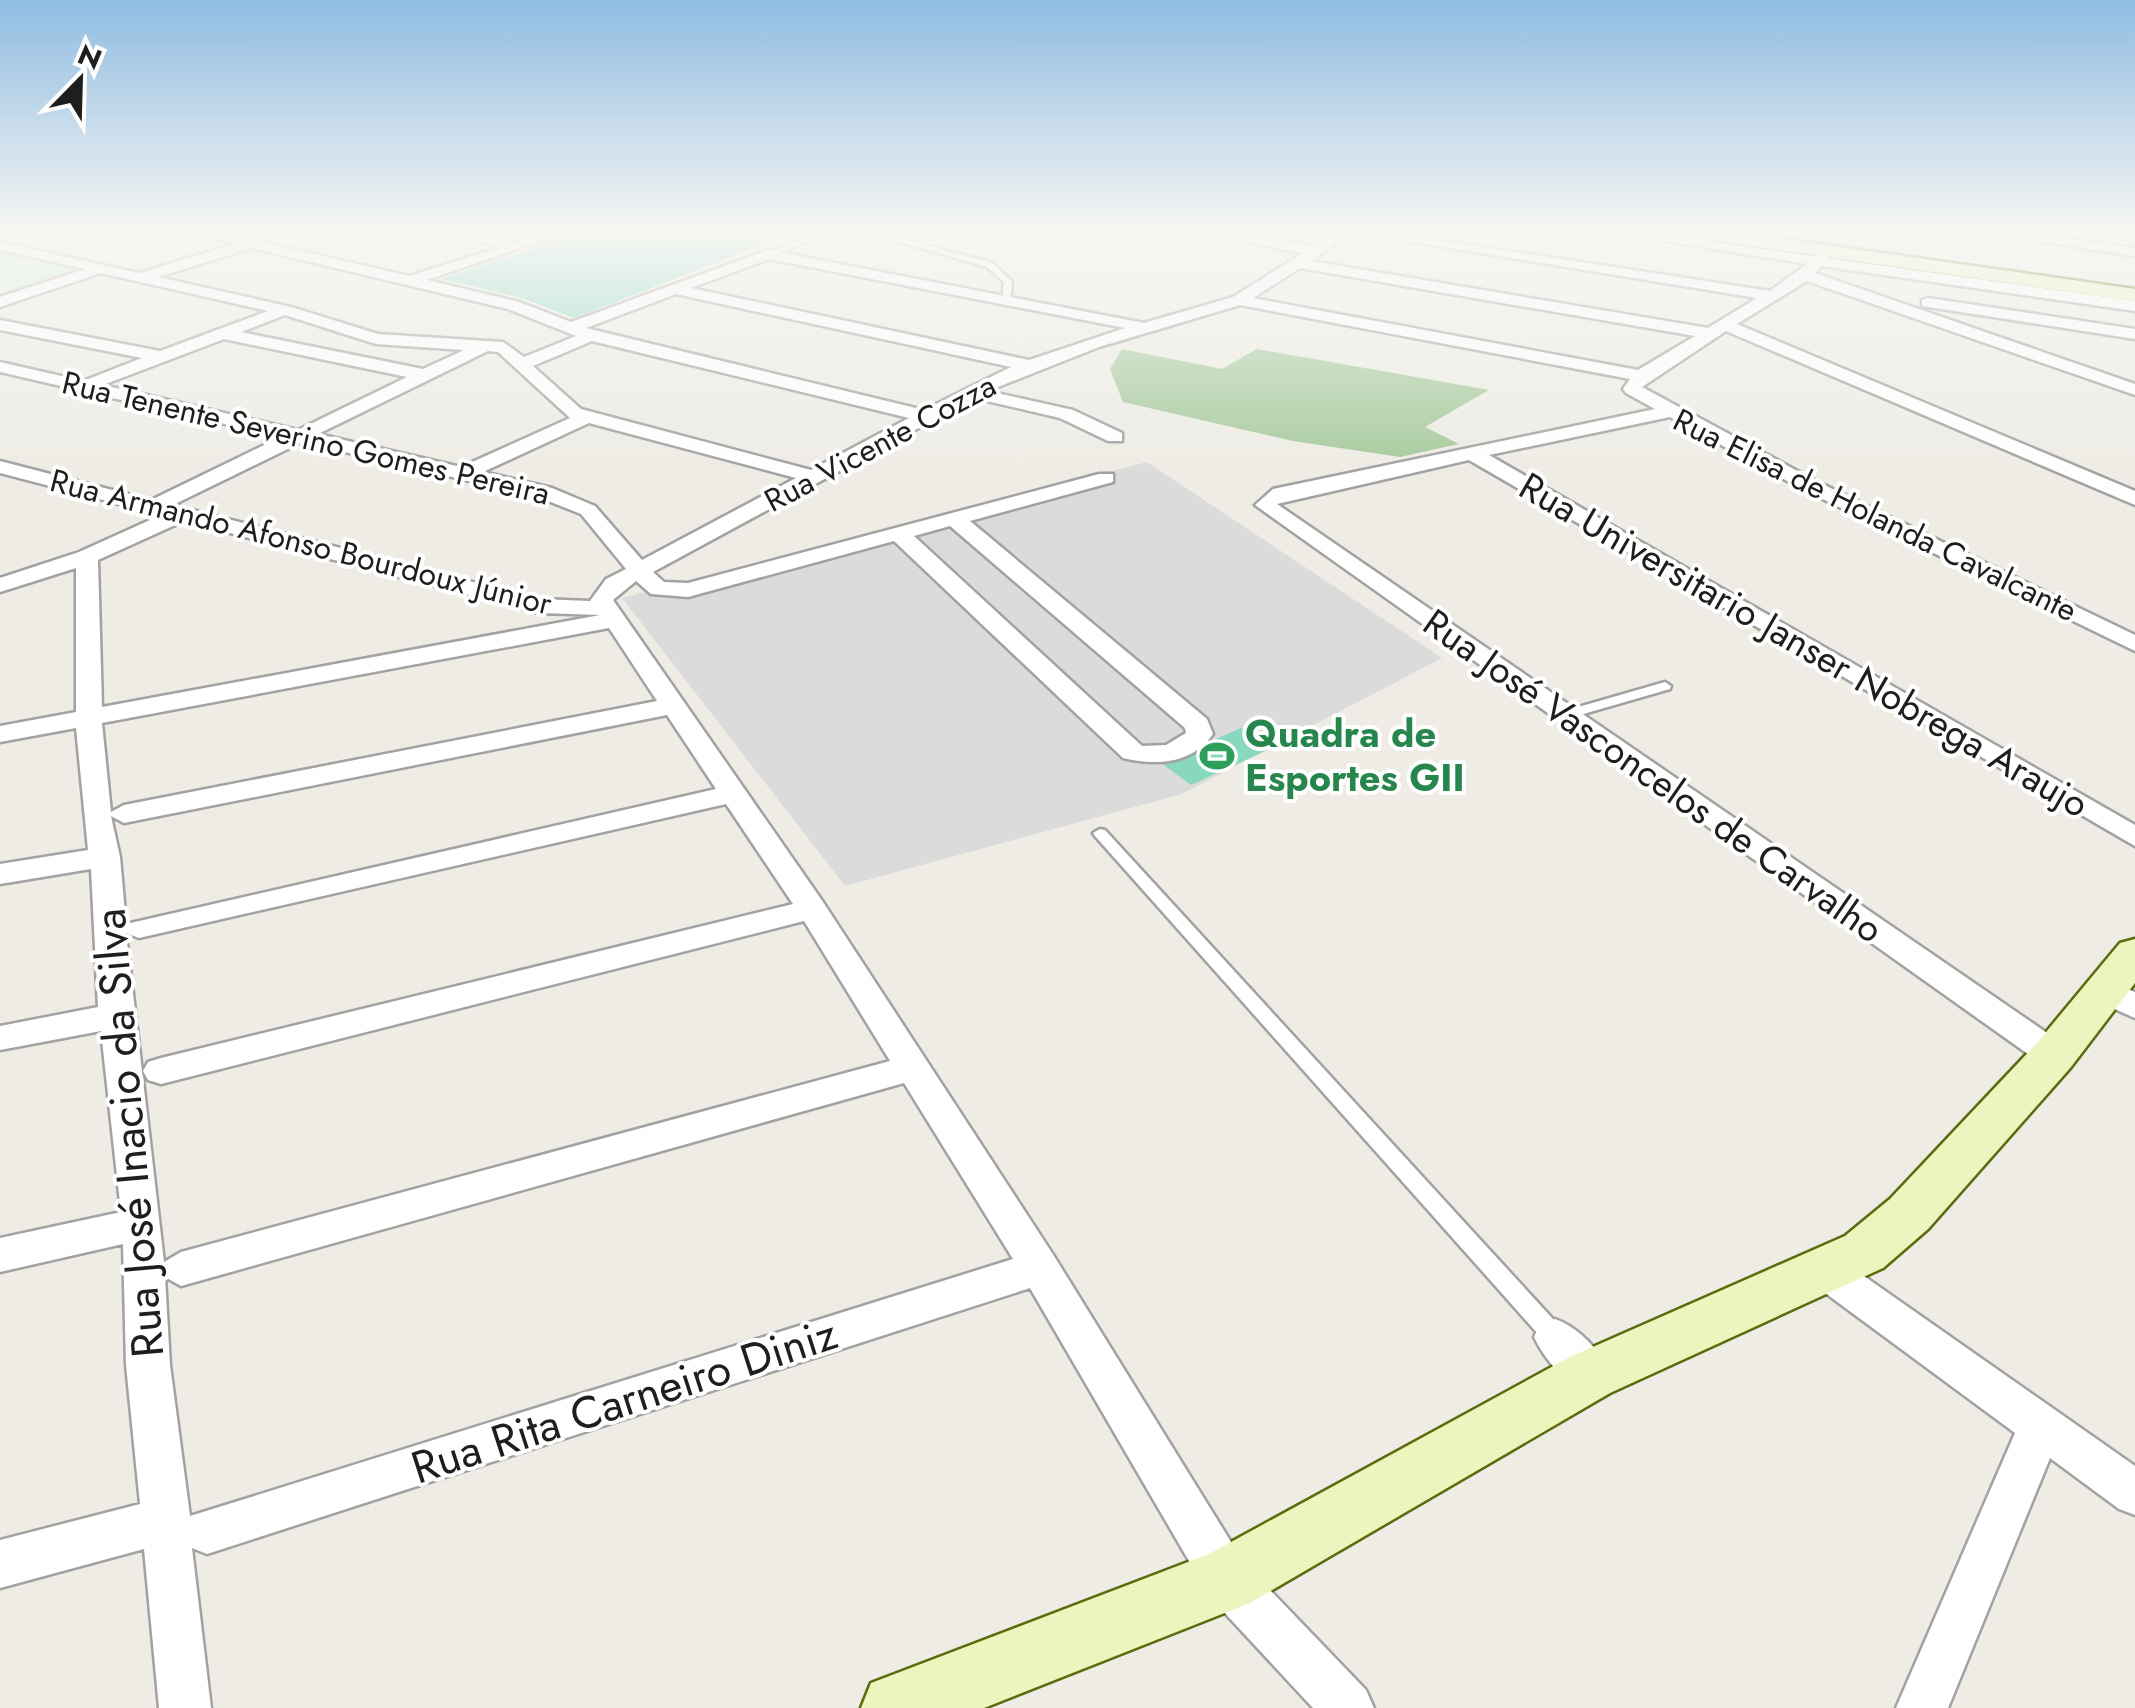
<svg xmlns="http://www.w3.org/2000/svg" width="2135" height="1708" viewBox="0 0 2135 1708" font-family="Jost,sans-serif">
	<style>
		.residential { fill: #dcdbdb }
		.forest { fill: #a6ca9d }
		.park { fill: #c5f5cd }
		.pitch { fill: #89d7bf }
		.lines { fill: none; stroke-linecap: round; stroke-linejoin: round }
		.service-casing { stroke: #a2a2a2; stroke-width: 5 }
		.minor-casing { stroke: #a2a2a2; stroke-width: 5 }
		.secondary-casing { stroke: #5a6c0e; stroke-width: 5 }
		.service { fill: #fff; fill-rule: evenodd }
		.minor { fill: #fff; fill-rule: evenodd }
		.secondary { fill: #edf4bd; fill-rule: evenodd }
		.labels { text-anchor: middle; stroke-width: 8; stroke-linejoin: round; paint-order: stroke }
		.far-street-label { font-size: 32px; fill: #1e1e1e; stroke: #fff }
		.street-label { font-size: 38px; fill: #1e1e1e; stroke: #fff }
		.leisure-label { font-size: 38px; font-weight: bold; fill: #27864d; stroke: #fff; text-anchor: start }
		.near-street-label { font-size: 45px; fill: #1e1e1e; stroke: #fff }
	</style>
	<rect width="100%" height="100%" fill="#eeece5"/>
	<path class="residential" d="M1147,462L1442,658L1182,794L845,886L622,598Z"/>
	<path class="forest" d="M1122,349L1222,369L1257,349L1489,390L1425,427L1459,444L1400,457L1293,441L1123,402L1110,369Z"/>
	<path class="park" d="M0,251L82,272L24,290L0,286Z"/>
	<path class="pitch" d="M576,234H722L767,243L574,318L522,298L441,279Z
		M1241,728L1272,748L1191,785L1161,763Z"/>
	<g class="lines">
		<g class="service-casing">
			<path id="service" d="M815,234H825L771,256L764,254Z
				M872,234H884L993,263L1012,282L1010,300L1006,302L1002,300L1004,282L987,267Z
				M1665,682L1671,686L1670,689L1566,719L1559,715L1561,712Z
				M1100,829L1105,830L1563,1330L1566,1337L1563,1344L1555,1346L1547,1344L1095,836L1093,833Z"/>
		</g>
		<g class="minor-casing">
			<path id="minor" d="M203,234H228L409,276L501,247L455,234L516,242L540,234H561L427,280L519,302L571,322L768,250L1144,323L1233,297L1303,253L1207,234H1239L1314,246L1333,234H1350L1311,261L1708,328L1757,298L1364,234H1399L1770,291L1807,264L1622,234H1659L1814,256L1826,247L1833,251L1828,258L2135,301V311L1821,266L1815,273L2135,384V395L1807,281L1737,324L2135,491V505L1726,331L1642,387L1814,480L2135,635V651L1800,488L1670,417L1489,455L2135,825V846L1469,460L1277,504L2066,1046L2072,1055L2066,1064L2054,1068L2042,1064L1255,505L1273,489L1655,409L1626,393L1623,389L1630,379L1240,305L1099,347L988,391L1073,410L1122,433V441H1108L1060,418L974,398L653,572L664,582L688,583L1099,474H1113V482L970,521L1207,719L1213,734C1192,764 1157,766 1123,758L894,541L688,597L651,594L636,581L613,600L823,902L1054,1256L1244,1563L1366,1690L1374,1708H1313L1210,1597L1030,1288L207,1554L192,1548L211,1708H159L144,1549L0,1588V1540L140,1504L126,1365L123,1244L0,1272V1238L121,1212L101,1031L0,1050V1026L98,1007L91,869L0,884V864L88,850L76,728L0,742V726L76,712V568L0,592V578L79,552L161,515L0,473V461L151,500L281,437L0,372V362L83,381L142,358L0,330V320L160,351L268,311L101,273L0,307V297L85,269L0,250V242L139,273L235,244ZM252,248L508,309L576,336L524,357L503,342L378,334L291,307L158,277ZM769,259L1125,328L1029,360L691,288ZM1300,268L1695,336L1638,370L1253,298ZM676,294L1011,367L924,410L586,328ZM285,315L376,344L464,350L423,369L241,332ZM224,339L407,377L298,430L103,385ZM592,341L909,418L811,470L581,409L533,366ZM488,351L498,352L570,418L461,467L318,434ZM589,423L796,478L642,560L595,506L552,488L483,472ZM302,442L538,497L581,514L626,569L606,579L590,601L539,599L173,505ZM184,521L539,613L600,615L102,707L98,560ZM950,526L1185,728L1186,733L1166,745L1142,746L914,536ZM609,628L657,701L124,805L111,812L102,723ZM667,715L716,789L126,924L120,857L111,816L124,823ZM726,804L793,904L161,1058L148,1062L143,1071L148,1080L161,1084L804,921L890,1061L181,1252L164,1262L126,933L139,938ZM904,1083L1013,1259L190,1516L170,1365L165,1277L181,1286Z
				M1993,234H2032L2135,248V256Z
				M1928,298L2135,329V339L1922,306V300Z
				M2106,980L2135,992V1018L2094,1000L2089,992L2094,984Z
				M1827,1255L1841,1260L2135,1466V1515L2119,1509L2050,1458L1948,1708H1896L2015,1433L1813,1284L1807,1272L1813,1260Z
				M1555,1319C1579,1327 1601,1352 1612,1375L1605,1389L1590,1394C1566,1385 1545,1360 1534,1337L1540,1324Z"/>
		</g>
		<g class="secondary-casing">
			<path id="secondary" d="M1700,234H1749L2135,289V301L1709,240Z
				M2135,939V983L2071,1067L1928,1229L1883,1268L1610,1393L1250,1603L984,1708H861L871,1683L1209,1554L1570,1357L1845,1236L1890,1199L2037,1043L2120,943Z"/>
		</g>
		<use href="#service" class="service"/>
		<use href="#minor" class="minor"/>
		<use href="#secondary" class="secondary"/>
	</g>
	<linearGradient id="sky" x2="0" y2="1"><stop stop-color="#8fbce2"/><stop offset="0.49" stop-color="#f7f6f3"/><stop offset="1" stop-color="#f7f6f3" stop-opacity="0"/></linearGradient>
	<rect width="2135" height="473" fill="url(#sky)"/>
	<defs>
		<g id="stadium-bare" transform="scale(2.7)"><path d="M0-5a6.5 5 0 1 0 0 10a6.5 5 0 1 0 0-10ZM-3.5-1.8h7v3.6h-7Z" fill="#2e9e5b" stroke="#fff" stroke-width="2.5" paint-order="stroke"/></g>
	</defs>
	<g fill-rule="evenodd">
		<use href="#stadium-bare" x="1217" y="756"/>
	</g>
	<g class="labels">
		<g class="far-street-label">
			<text transform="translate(306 438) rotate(13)" y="11">Rua Tenente Severino Gomes Pereira</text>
			<text transform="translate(880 443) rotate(-28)" y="11">Rua Vicente Cozza</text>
			<text transform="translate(1875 515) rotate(26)" y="11">Rua Elisa de Holanda Cavalcante</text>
			<text transform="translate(301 542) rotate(14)" y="11">Rua Armando Afonso Bourdoux Júnior</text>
		</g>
		<g class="street-label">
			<text transform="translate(1804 645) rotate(30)" y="13">Rua Universitario Janser Nobrega Araujo</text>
			<text transform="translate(1653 776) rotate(35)" y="13">Rua José Vasconcelos de Carvalho</text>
		</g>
		<g class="leisure-label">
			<text x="1245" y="747">Quadra de<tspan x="1245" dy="44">Esportes GII</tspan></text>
		</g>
		<g class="near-street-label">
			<text transform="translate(128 1133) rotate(-95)" y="16">Rua José Inacio da Silva</text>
			<text transform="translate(624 1400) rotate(-18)" y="16">Rua Rita Carneiro Diniz</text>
		</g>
	</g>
	<g transform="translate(80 80) rotate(23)" stroke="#ffffff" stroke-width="8" paint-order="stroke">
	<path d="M0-8L18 38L0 25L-18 38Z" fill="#1e1e1e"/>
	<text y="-15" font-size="28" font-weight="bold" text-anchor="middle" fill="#1e1e1e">N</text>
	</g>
</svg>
